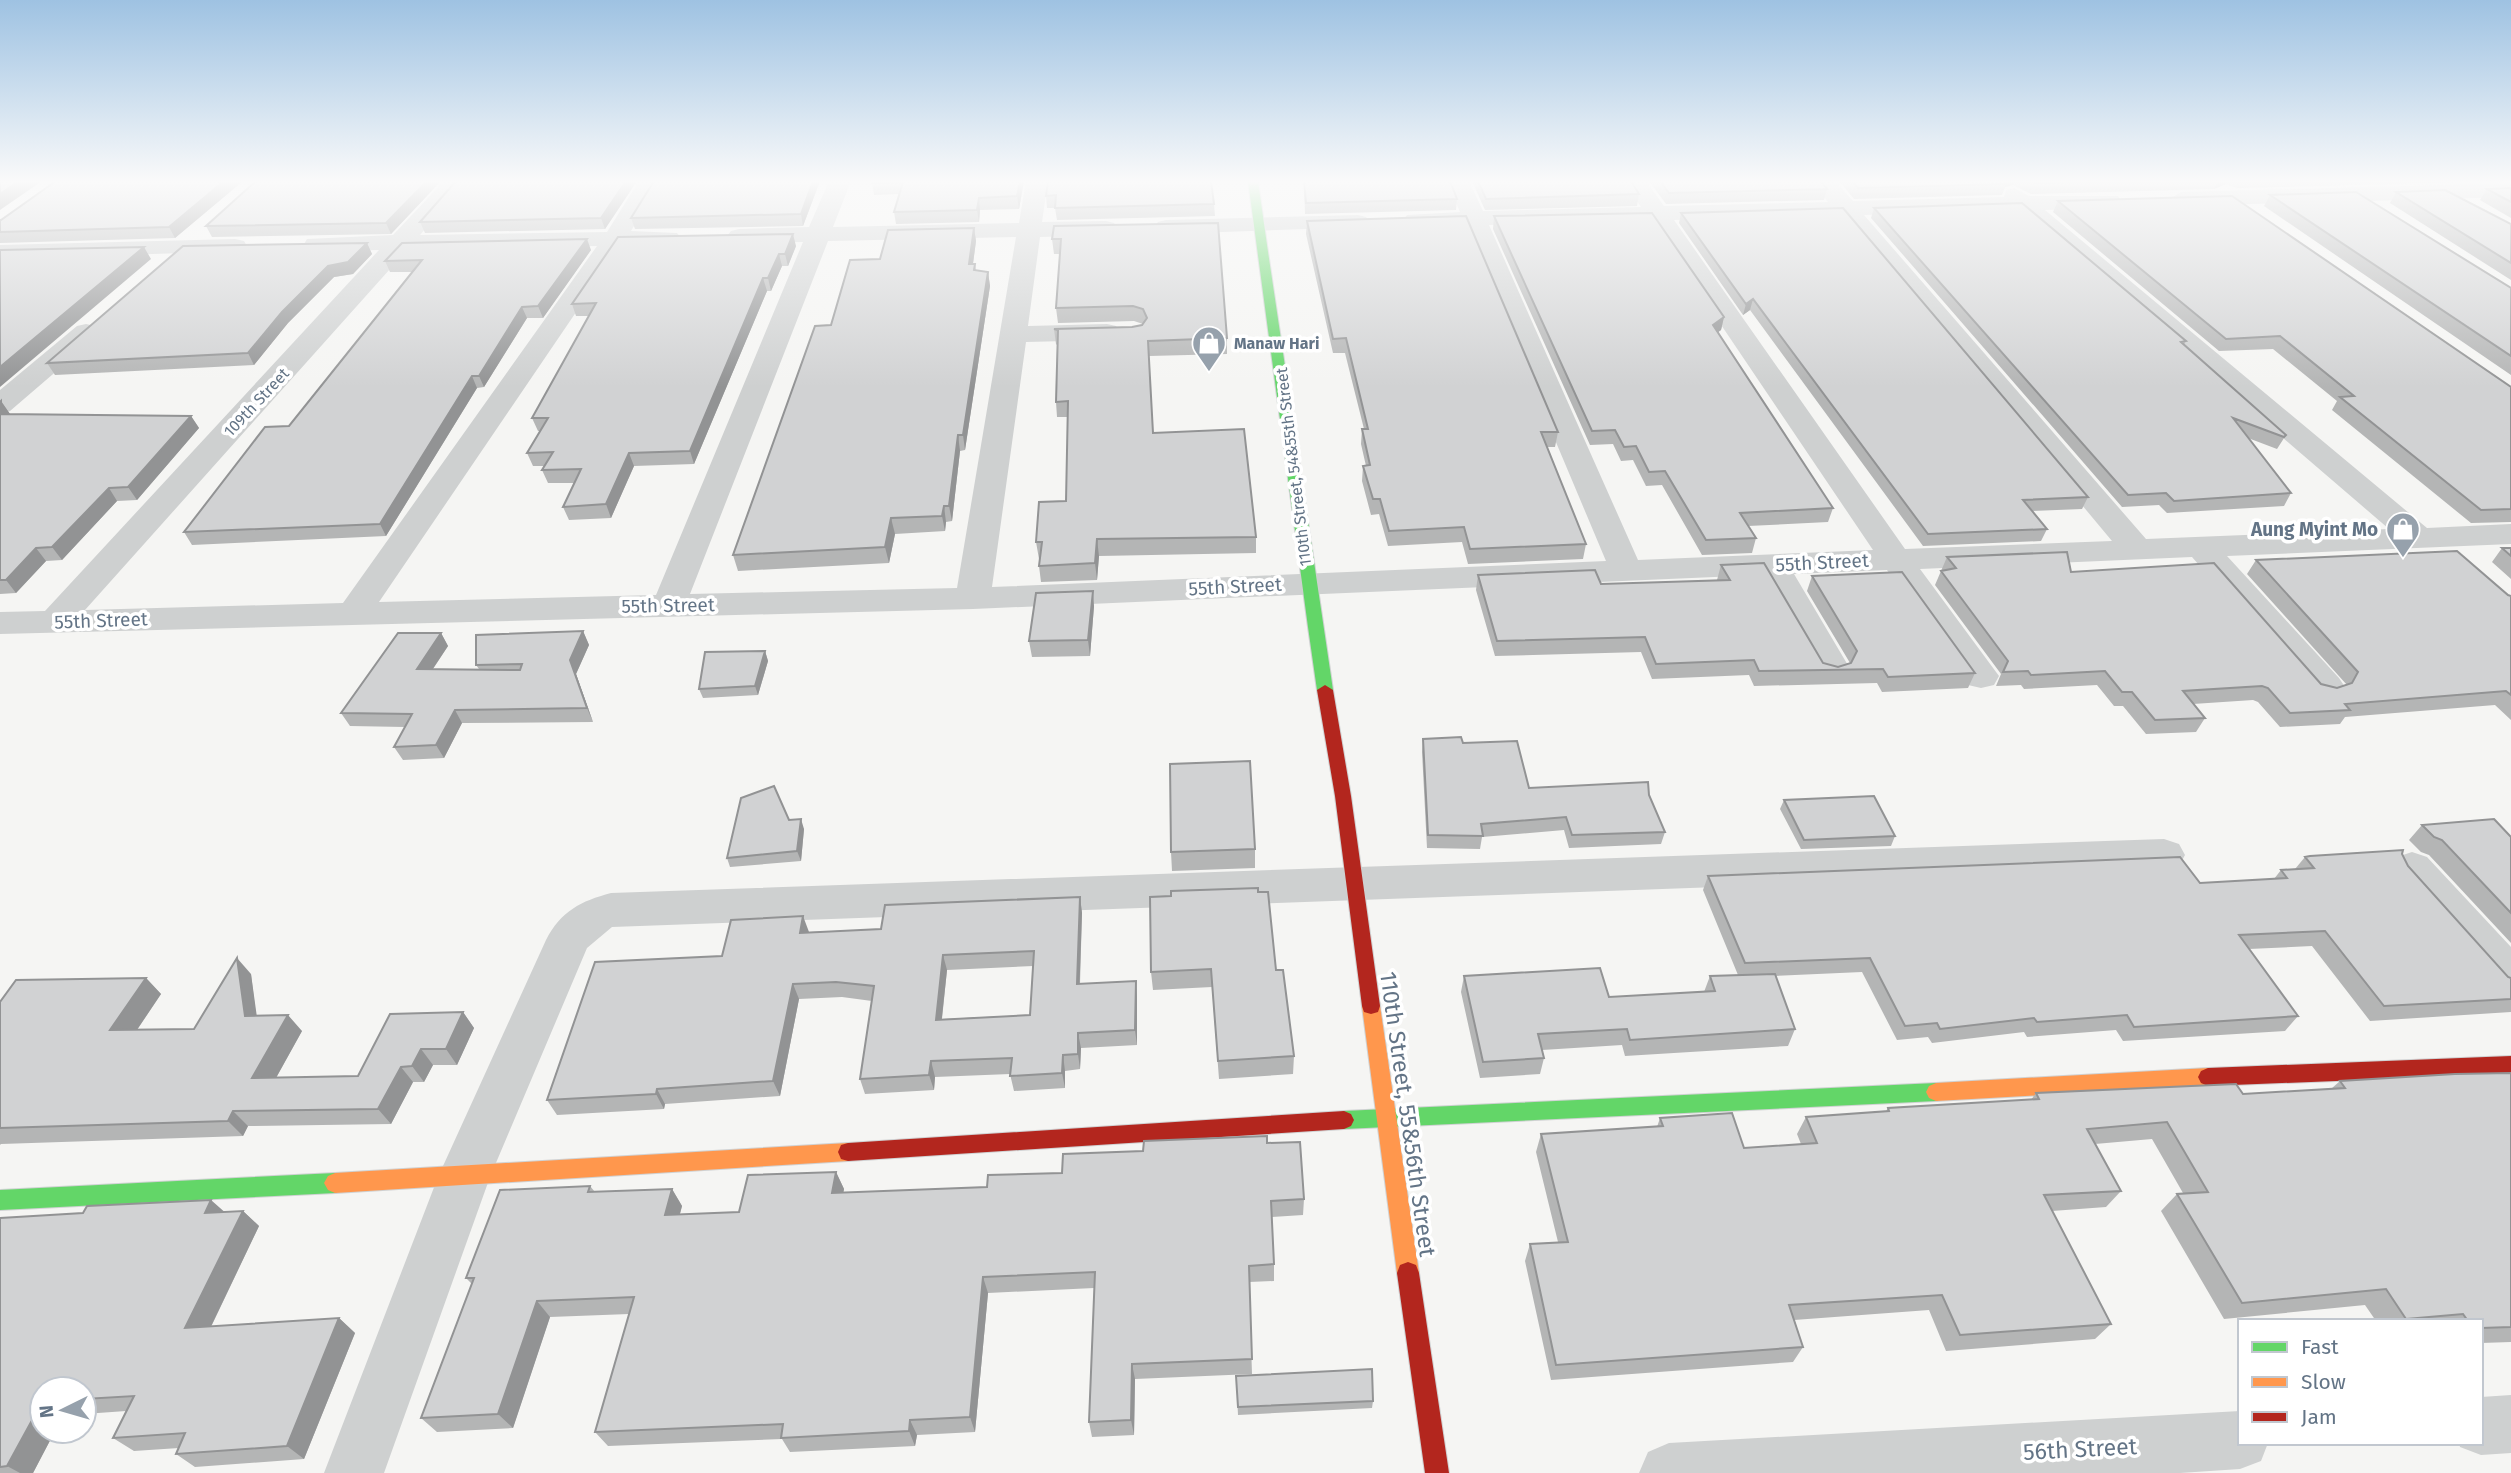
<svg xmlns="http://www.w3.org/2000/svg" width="2511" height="1473" viewBox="0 0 2511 1473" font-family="'Fira Sans',sans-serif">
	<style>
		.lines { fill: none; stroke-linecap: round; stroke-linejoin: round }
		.fast-casing { stroke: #d0d2d3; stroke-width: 2 }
		.slow-casing { stroke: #d0d2d3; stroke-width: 2 }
		.jam-casing { stroke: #d0d2d3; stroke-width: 2 }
		.street { fill: #ced0d0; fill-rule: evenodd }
		.fast { fill: #63d668; fill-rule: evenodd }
		.slow { fill: #ff974d; fill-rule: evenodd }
		.jam { fill: #b3261e; fill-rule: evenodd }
		.wall { fill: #b4b5b5; fill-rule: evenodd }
		.shaded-wall { fill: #929394 }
		.building { fill: #d1d2d3; stroke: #929394; stroke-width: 2; fill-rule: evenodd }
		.labels { text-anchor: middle; stroke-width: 7; stroke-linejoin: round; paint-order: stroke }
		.far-poi-label { font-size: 16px; font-weight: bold; fill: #637486; stroke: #fff; text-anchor: start }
		.far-street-label { font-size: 16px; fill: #637486; stroke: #fff }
		.poi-label { font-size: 19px; font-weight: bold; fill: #637486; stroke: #fff; text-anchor: end }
		.street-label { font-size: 19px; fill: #637486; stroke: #fff }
		.near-street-label { font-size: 23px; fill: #637486; stroke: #fff }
	</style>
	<rect width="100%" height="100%" fill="#f5f5f3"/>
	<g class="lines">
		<g class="fast-casing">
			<path id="fast" d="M1248,181H1258L1267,245L1333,690L1325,695L1317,690L1308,627Z
				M1936,1083L1943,1086L1946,1092L1943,1098L1936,1101L1344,1129L1337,1126L1334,1120L1337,1114L1344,1111Z
				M335,1173L342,1176L346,1183L342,1190L335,1193L0,1210V1190Z"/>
		</g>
		<g class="slow-casing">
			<path id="slow" d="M1371,998L1378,1000L1380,1006L1419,1273L1416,1281L1408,1284L1400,1281L1397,1273L1362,1006L1364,1000Z
				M2208,1068L2215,1071L2218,1077L2215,1083L2208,1086L1936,1101L1929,1098L1926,1092L1929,1086L1936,1083Z
				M848,1143L855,1145L858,1152L855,1159L848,1161L335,1193L328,1190L324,1183L328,1176L335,1173Z"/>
		</g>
		<g class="jam-casing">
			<path id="jam" d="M1325,685L1333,690L1351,796L1380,1006L1378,1012L1371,1014L1364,1012L1362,1006L1335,796L1317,690Z
				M2511,1056V1074L2208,1086L2201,1083L2198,1077L2201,1071L2208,1068Z
				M1344,1111L1351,1114L1354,1120L1351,1126L1344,1129L848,1161L841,1159L838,1152L841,1145L848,1143Z
				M1408,1262L1416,1265L1419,1273L1449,1473H1425L1397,1273L1400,1265Z"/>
		</g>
		<path class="street" d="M444,181H467L420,235L607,232L639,181H661L631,231L677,233L681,238L677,243L621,246L379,602L656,595L803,242L739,243L731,241L727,236L731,231L739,229L809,227L829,181H851L833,227L1019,223L1026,181H1048L1042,222L1106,221L1114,223L1118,228L1114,233L1106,235L1040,237L1028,326L1107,324L1116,326L1120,332L1116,338L1107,340L1026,342L992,587L1606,561L1465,226L1407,225L1403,220L1407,215L1460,212L1447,181H1469L1483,211L1641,207L1624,181H1646L1664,206L1828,202L1812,181H1835L1853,201L2004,197L2006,190L2014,188L2029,196H2118L2121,201L2110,208L2045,210L2427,528L2511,524V544L2227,556L2339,678L2345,687L2339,696L2326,699L2313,696L2192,557L1920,569L1999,676L1994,685L1981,688L1968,685L1887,570L1794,574L1849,667L1844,675L1831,679L1818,675L1761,575L973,609L0,634V612L45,611L379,250L316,251L307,249L304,244L307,239L393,235ZM2018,210L2389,529L2146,539L1864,215ZM1840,215L2112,541L1905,549L1674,220ZM1651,221L1873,550L1638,560L1489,225ZM1016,237L957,588L690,594L828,241ZM597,246L343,603L85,610L407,250Z
			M2511,183V197L2181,206L2170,199L2181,192Z
			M1358,215L1366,217L1370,222L1366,227L1166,234L1158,232L1154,227L1158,222L1166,220Z
			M235,239L244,241L247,246L244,251L0,259V245Z
			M86,324L95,326L99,332L95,338L10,411L0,414V390L77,326Z
			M2164,839L2179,844L2185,855L2179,866L2164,871L612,927L587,948L490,1177L384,1473H324L438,1177L546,940C561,911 581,901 611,893Z
			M2412,852L2427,857L2511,947V996L2495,990L2397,879L2391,868L2397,857Z
			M2511,1395V1453L2481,1455L2460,1447L2459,1443H2481V1397Z
			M2240,1411V1443H2268L2261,1461L2240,1469L2180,1473H1639L1648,1452L1669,1443Z"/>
		<use href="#fast" class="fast"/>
		<use href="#slow" class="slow"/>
		<use href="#jam" class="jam"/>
	</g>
	<path class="wall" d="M56,181H243L175,238L0,243V220H1Z
		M441,181L391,234L212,237L206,226Z
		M637,181L605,229L425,233L420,222Z
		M654,181H820L803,226L635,229L631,218Z
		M1024,181L1019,209L980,210L979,222L896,224L894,212L899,194L874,195L872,183Z
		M1048,181L1214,204L1215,216L1057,220L1055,208H1047L1046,196Z
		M1304,181H1450L1457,199L1456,210L1305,214Z
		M1472,181H1631L1639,194L1637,206L1485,210Z
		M1649,181H1821L1827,189L1824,200L1666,204Z
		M1839,181H2511L2237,188L2226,184L2214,189L2031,194L2013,185L2005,187L2002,195L1854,199Z
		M2511,188V218L2480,200L2487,189Z
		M2396,192L2511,225V280L2390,203Z
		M2270,195L2511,288V375L2264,206Z
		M2058,201L2511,387V522L2471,523L2332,410L2337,401L2273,349L2219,351L2053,212Z
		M1874,208L2186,341L2184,345L2286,435L2277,449L2248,438L2291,493L2284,506L2167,513L2159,505L2122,507L1871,218Z
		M1681,213L2088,497L2082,509L2032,511L2047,529L2041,541L1923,546L1750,310L1743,315L1679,223Z
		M1494,216L1724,317L1721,330L1718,332L1833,508L1828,522L1748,526L1756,538L1752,553L1702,555L1662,485L1646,486L1633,460L1621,461L1613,444L1590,445L1493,229Z
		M1307,221L1558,432L1555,447H1547L1586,544L1583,559L1468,564L1462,542L1388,546L1379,514L1371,515L1362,481L1363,466H1366L1361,444L1362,429H1364L1345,353H1333L1306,234Z
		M1054,226L1227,338V354L1149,356L1153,433L1256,537V553L1099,556L1097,580L1041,582L1039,566L1040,559H1039L1036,542L1066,501L1068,417H1057L1056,402L1057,345L1056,344L1054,329L1132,327L1142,325L1143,324L1134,321L1058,323L1056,308L1060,254H1054L1052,239Z
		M974,228L976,241L973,264H975L976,270L988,272L990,286L965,450L960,451L952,521L946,522L945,531L895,534L889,563L738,571L733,555L880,259Z
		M367,243L372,254L353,274L334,277L288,323L254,365L55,375L47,363Z
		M796,246L788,266H782L771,291H767L694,464L634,466L611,518L569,520L563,507L575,483H548L542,470L544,466H533L527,453L540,431H538L532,418L589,316H576L572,304Z
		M591,250L543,318H527L484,387L477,388L386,536L192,545L184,532L289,426L412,272H390L385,261Z
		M1,401L10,414L191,416L199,428L137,500L117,501L62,560L46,561L16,593L0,594V402Z
		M2502,548H2511V579L2492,562Z
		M1947,557L2071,572L2321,684L2337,688L2347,685L2247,574L2256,560L2511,596V720L2495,705L2345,717L2340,724L2280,727L2258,702L2253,700L2193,704L2205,718L2196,732L2146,734L2123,706H2114L2097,685L2024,689L2021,685L1996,686L2001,674L1935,585Z
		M1721,565L1823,663L1838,667L1850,663L1807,591L1812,576L1975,673L1968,688L1882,692L1877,683L1754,686L1749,675L1652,679L1641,652L1495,656L1476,590L1478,575L1601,584L1717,581V580Z
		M1094,606L1090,656L1032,657L1029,641Z
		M583,631L589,645L576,674L593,722L462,723L444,758L403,760L394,747L405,727L350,726L341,713L441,633L448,646L433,669H479L476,665Z
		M765,651L768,661L758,695L703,698L699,689Z
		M1423,739L1463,743L1529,788L1649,795L1665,832L1661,844L1569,848L1564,830L1482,837L1480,849L1427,848L1422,752Z
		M1784,800L1895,836L1891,846L1801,849L1780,809Z
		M789,820L804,829L801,861L730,867L727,858Z
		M2422,825L2511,837V943L2429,855L2421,852L2409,840Z
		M1255,849V868L1172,871L1171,852Z
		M2402,854L2408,866L2508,977L2511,978V1012L2370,1021L2312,946L2249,949L2298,1016L2285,1031L2123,1041L2116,1030L2027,1037L2024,1032L1932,1043L1928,1037L1897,1040L1862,972L1775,976L1795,1029L1788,1046L1625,1056L1622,1045L1542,1050L1544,1058L1540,1074L1480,1078L1461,992L1464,976L1609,997L1704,992L1710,976L1738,975L1703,890L1708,876L2200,883L2274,879L2281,870L2295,869L2305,857Z
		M1258,892L1276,970L1294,1056L1293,1074L1219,1079L1212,987L1153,990L1151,972Z
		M1080,897L1082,913L1080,984L1136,981L1137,997V1045L1081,1048L1080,1069L1065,1071V1088L1014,1091L1010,1074L935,1077L934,1090L865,1094L860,1079L872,1001L842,997L799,999L780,1096L665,1104L664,1109L557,1115L547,1100L722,956L809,932L881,929ZM1033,966L1030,1015L942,1019L947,970Z
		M251,974L256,1016L302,1031L276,1078L358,1076L463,1012L474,1028L457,1065H433L424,1082H413L391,1124L248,1126L243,1136L1,1144L0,1145V1002L146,978L161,994L137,1030L194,1029Z
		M2511,1073V1342L2481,1343V1321H2376L2365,1305L2224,1319L2161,1211L2177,1194L2183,1193L2152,1139L2095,1144L2121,1191L2106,1207L2052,1211L2111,1324L2095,1339L1946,1351L1929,1310L1794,1320L1803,1347L1793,1362L1551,1380L1525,1261L1530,1244L1558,1242L1536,1152L1541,1134L1657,1127L1660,1118L1744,1148L1801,1144L1797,1134L1806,1117L1886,1111L1888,1108L2031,1100L2036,1093L2243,1094L2331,1089L2340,1081Z
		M1267,1143L1304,1199L1303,1215L1272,1217L1274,1264V1281L1249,1282L1252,1374L1135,1379L1134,1435L1092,1437L1089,1422L1094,1288L988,1293L975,1432L917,1435L915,1446L790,1452L782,1439L608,1446L595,1432L629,1314L550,1317L513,1428L437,1432L421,1418L472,1284L466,1278L590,1186L595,1192L672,1189L682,1206L680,1214L739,1212L836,1172L844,1189L843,1193L987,1187L1062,1173L1143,1151Z
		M243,1211L259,1226L211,1327L339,1318L355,1333L304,1459L195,1467L176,1454L179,1448L134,1451L113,1438L126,1411L84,1414V1389H42V1431H55L33,1473H0V1218Z
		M1236,1376L1373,1401L1372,1408L1238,1415Z"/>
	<path class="shaded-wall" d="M19,181H42L0,210V194Z
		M224,181H243L175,238L169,227Z
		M427,181H441L391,234L386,223Z
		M626,181H637L605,229L601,218Z
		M813,181H820L803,226L801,214Z
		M1020,181H1024L1019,209L1017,196Z
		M2007,181H2015L2013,185L2005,187L2002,195Z
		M2218,181H2227L2226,184L2214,189Z
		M979,198L980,210L979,222L977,210Z
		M974,228L976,241L971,278L969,264Z
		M793,234L796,246L788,266L785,254Z
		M587,239L591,250L543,318L538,306Z
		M367,243L372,254L353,274L334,277L288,323L254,365L248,353L282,312L328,266Z
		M144,247L151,259L0,387V367Z
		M779,254L782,266L771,291L768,278Z
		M988,272L990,286L965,450L963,435Z
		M763,278L767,291L694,464L690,451Z
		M1753,299L1750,310L1743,315L1746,304Z
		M522,307L527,318L484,387L479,376Z
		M1724,317L1721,330L1710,338L1713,325Z
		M472,376L477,388L386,536L380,524Z
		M1,401L10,414H1Z
		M191,416L199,428L137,500L128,487Z
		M958,435L960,451L952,521L949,506Z
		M629,453L634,466L611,518L606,504Z
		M109,488L117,501L62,560L52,547Z
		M944,506L946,522L945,531L942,516Z
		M891,518L895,534L889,563L885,547Z
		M1097,539L1099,556L1097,580L1095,563Z
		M36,548L46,561L16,593L6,580Z
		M1093,591L1094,606L1090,656L1088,640Z
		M583,631L589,645L576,674L593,722L587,708L570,660Z
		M441,633L448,646L424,682L417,669Z
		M765,651L768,661L758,695L755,686Z
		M455,710L462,723L444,758L436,745Z
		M801,819L804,829L801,861L797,851Z
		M1080,897L1082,913L1079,1000L1077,984Z
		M803,916L809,932L800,933Z
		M943,955L947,970L940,1035L936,1020Z
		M237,958L251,974L259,1032L245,1016Z
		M146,978L161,994L126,1046L110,1030Z
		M1136,981L1137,997V1045L1135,1030Z
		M793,984L799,999L780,1096L773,1081Z
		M463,1012L474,1028L457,1065L446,1049Z
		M288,1015L302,1031L267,1094L252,1078Z
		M1078,1033L1081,1048L1080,1069L1078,1054Z
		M421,1049L433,1065L424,1082L412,1066Z
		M1063,1055L1065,1071V1088L1062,1073Z
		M931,1061L935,1077L934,1090L929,1075Z
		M401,1067L413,1082L391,1124L378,1109Z
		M657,1089L665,1104L664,1109L656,1094Z
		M233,1111L248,1126L243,1136L228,1121Z
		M836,1172L844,1189L840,1210L832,1193Z
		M672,1189L682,1206L675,1231L665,1215Z
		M211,1200L228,1215L205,1213Z
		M243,1211L259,1226L203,1343L185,1328Z
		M983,1277L988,1293L975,1432L970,1417Z
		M537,1301L550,1317L513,1428L498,1414Z
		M339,1318L355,1333L304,1459L287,1446Z
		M1132,1364L1135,1379L1134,1435L1131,1420Z
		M42,1402V1431H55L33,1473H20L7,1466Z
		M910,1420L917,1435L915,1446L909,1431Z"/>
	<path class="building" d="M0,181H19L0,194Z
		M56,181H224L169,227L0,232V220H1Z
		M256,181H427L386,223L206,226Z
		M456,181H626L601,218L420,222Z
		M654,181H813L801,214L631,218Z
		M872,181H1020L1017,196L979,198L977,210L894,212L903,182L872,183Z
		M1048,181H1211L1214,204L1055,208L1056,195L1046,196Z
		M1304,181H1450L1457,199L1306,203Z
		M1478,181H1631L1639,194L1486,199Z
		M1660,181H1821L1827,189L1669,193Z
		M1852,181H2007L2006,184L1858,188Z
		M2032,181H2102L2035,183Z
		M2511,188V202L2487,189Z
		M2445,190L2511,224V263L2396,192Z
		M2356,192L2511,288V356L2270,195Z
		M2232,196L2511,387V509L2481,510L2340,397L2354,396L2280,336L2226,339L2058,201Z
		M2022,203L2186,341L2181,342L2286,435L2284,437L2233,418L2291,493L2174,501L2166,493L2128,495L1874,208Z
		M1843,208L2088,497L2023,500L2047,529L1928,534L1753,299L1746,304L1681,213Z
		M1652,213L1724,317L1713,325L1833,508L1740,513L1756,538L1706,540L1665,471L1649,472L1636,446L1624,447L1615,430L1592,431L1494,216Z
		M1466,216L1558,432H1541L1586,544L1470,549L1464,527L1389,531L1380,499H1373L1363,466L1370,465L1362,429H1368L1346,338L1333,339L1307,221Z
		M1218,223L1227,338L1148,341L1153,433L1244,429L1256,537L1097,539L1095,563L1039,566L1042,542H1036L1039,502L1066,501L1068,401L1056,402L1058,330L1054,329L1132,327L1142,325L1147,318L1143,309L1133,306L1056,308L1061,239H1052L1054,226Z
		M974,228L969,264H975L974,270L988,272L963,435H958L949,506H944L942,516L891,518L885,547L733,555L815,326L831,325L850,260L880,259L888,230Z
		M793,234L785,254H779L768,278H763L690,451L629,453L606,504L563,507L581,469L542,470L553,452L527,453L548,418H532L596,303L572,304L618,237Z
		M587,239L538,306L522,307L479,376H472L380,524L184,532L265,427L289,426L422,260L385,261L402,243Z
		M367,243L348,262L328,266L282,312L248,353L47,363L183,246Z
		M144,247L0,367V250Z
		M1,401V414L191,416L128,487L109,488L52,547L36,548L6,580H0V402Z
		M2502,548H2511V556Z
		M2457,551L2508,595L2511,596V695L2506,691L2345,704L2350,710L2290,713L2268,688L2262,686L2183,691L2205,718L2155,720L2132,692H2122L2105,671L2031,675L2028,671L2003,672L2008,661L1941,571L1956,568L1947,557L2067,552L2071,572L2214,563L2321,684L2337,688L2352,683L2358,672L2256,560Z
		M1764,563L1823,663L1838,667L1851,663L1857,651L1812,576L1902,572L1975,673L1888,677L1883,669L1759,671L1754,660L1656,664L1645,637L1497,641L1478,575L1595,570L1601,584L1730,580L1721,565Z
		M1093,591L1088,640L1029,641L1036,593Z
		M583,631L570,660L587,708L455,710L436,745L394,747L412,714L341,713L398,633H441L417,669L520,670L522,664L476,665V635Z
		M765,651L755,686L699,689L705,652Z
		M1461,737L1463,743L1517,741L1529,788L1648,782L1649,795L1665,832L1572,835L1566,817L1481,824L1483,836L1428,835L1423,739Z
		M1250,761L1255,849L1171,852L1170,764Z
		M774,786L789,820L801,819L797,851L727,858L741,798Z
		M1874,796L1895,836L1804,840L1784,800Z
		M2494,819L2511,837V913L2442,840L2434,837L2422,825Z
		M2403,850L2402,854L2408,866L2508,977L2511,978V999L2384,1006L2325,931L2239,935L2298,1016L2134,1027L2127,1015L2037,1022L2034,1018L1940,1029L1937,1023L1905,1026L1870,958L1745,963L1708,876L2180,857L2200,883L2287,878L2281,870L2314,868L2305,857L2310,856Z
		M1258,888V892H1268L1276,970H1283L1294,1056L1218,1061L1211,969L1151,972L1150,897L1171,896V891Z
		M1080,897L1077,984L1136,981L1135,1030L1078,1033V1054L1063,1055L1062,1073L1010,1076L1012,1058L931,1061L929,1075L860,1079L874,986L836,982L793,984L773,1081L657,1089L656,1094L547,1100L595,962L722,956L731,920L803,916L800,933L881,929L885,905ZM1034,951L1030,1015L936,1020L943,955Z
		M237,958L245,1016L288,1015L252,1078L358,1076L390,1014L463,1012L446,1049H421L412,1066L401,1067L378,1109L233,1111L228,1121L0,1128V1002L16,980L146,978L110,1030L194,1029Z
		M1600,968L1609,997L1715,991L1710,976L1775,974L1795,1029L1630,1040L1627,1029L1538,1034L1544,1058L1483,1062L1464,976Z
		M2511,1073V1327L2481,1328V1321H2468L2463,1314L2406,1319L2386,1289L2242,1303L2177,1194L2208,1192L2167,1122L2087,1129L2121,1191L2044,1195L2111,1324L1960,1335L1942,1295L1789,1305L1803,1347L1556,1365L1530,1244L1568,1242L1541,1134L1663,1126L1660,1118L1732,1113L1744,1148L1817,1143L1806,1117L1889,1111L1888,1108L2039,1099L2036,1093L2236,1084L2243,1094L2345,1088L2340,1081L2455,1074Z
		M1267,1136V1143L1300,1142L1304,1199L1271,1201L1274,1264L1249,1266L1252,1359L1132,1364L1131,1420L1089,1422L1095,1272L983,1277L970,1417L910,1420L909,1431L781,1438L783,1424L595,1432L634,1297L537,1301L498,1414L421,1418L474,1278H466L500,1190L590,1186L588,1192L672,1189L665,1215L739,1212L748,1175L836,1172L832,1193L987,1187L988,1175L1062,1173L1063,1154L1143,1151L1144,1141Z
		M211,1200L205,1213L243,1211L185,1328L339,1318L287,1446L176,1454L185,1433L113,1438L134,1396L84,1399V1389H42V1402L7,1466L0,1467V1218L83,1213L87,1206Z
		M1372,1369L1373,1401L1238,1407L1236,1376Z"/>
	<linearGradient id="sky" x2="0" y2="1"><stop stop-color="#9ec2e2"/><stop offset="0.47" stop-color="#fafafa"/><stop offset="1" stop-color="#fafafa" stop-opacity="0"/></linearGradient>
	<rect width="2511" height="387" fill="url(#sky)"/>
	<defs>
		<g id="shop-pin" transform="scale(1.75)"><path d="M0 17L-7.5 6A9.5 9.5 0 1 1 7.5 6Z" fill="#96a1ac" stroke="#fff"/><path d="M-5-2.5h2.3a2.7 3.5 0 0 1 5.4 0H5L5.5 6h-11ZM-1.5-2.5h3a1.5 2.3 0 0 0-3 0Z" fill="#fff"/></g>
	</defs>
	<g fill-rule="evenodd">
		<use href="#shop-pin" x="1209" y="343"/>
		<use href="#shop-pin" x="2403" y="529"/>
	</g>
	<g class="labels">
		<g class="far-poi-label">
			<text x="1234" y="349">Manaw Hari</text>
		</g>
		<g class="far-street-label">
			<text transform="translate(256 402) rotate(-47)" y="6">109th Street</text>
			<text transform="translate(1293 467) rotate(-97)" y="6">110th Street, 54&amp;55th Street</text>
		</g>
		<g class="poi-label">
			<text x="2378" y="536">Aung Myint Mo</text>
		</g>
		<g class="street-label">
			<text transform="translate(1822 562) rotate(-3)" y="7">55th Street</text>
			<text transform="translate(1235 586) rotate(-3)" y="7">55th Street</text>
			<text transform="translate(668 605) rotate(-1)" y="7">55th Street</text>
			<text transform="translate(101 620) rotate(-2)" y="7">55th Street</text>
		</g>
		<g class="near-street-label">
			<text transform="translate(1408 1114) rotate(82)" y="8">110th Street, 55&amp;56th Street</text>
			<text transform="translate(2080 1449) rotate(-3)" y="8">56th Street</text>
		</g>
	</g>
	<rect x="2238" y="1319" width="245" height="126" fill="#ffffff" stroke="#c1c7cf" stroke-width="2"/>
	<rect x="2252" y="1342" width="35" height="10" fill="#63d668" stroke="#c1c7cf" stroke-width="2"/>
	<text x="2301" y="1354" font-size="21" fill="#637486">Fast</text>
	<rect x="2252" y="1377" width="35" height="10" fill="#ff974d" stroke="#c1c7cf" stroke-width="2"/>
	<text x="2301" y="1389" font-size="21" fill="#637486">Slow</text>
	<rect x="2252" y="1412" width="35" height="10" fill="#b3261e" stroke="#c1c7cf" stroke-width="2"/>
	<text x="2301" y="1424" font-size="21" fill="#637486">Jam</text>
	<g transform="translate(63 1410) rotate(265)"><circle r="33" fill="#ffffff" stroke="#c1c7cf" stroke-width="2"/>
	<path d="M0-5L12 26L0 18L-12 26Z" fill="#96a1ac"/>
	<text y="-10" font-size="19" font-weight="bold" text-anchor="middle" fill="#637486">N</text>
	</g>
</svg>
